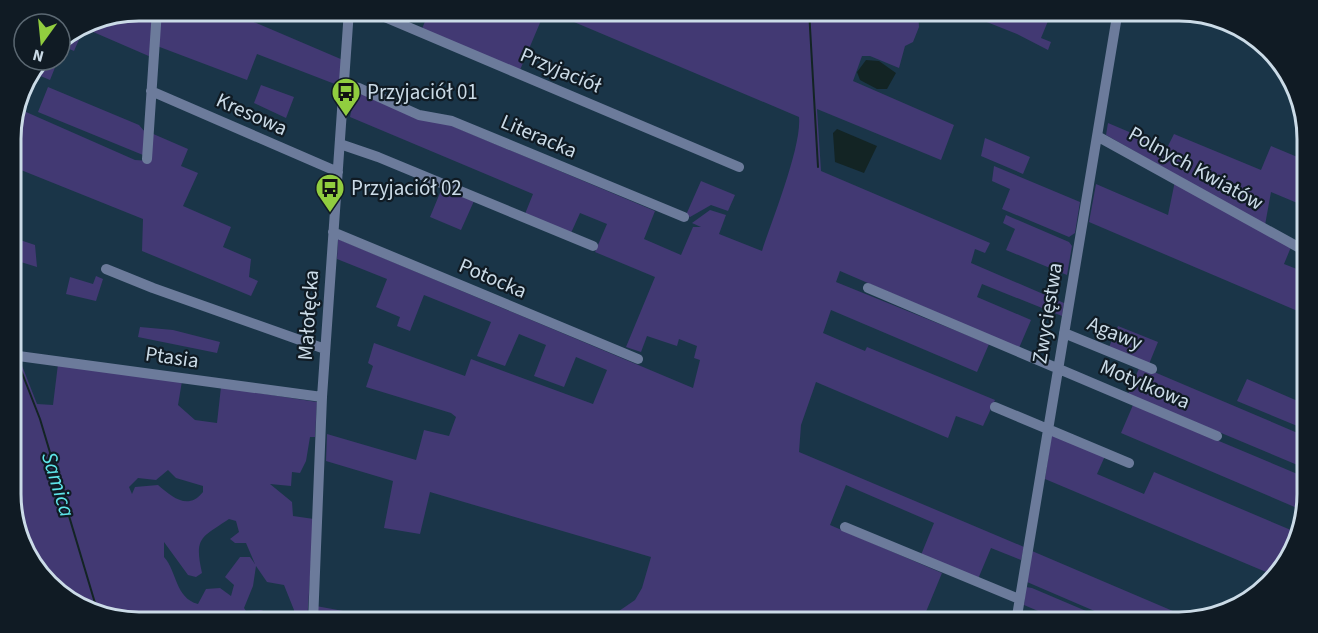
<svg xmlns="http://www.w3.org/2000/svg" width="1318" height="633" viewBox="0 0 1318 633" font-family="'Source Sans 3',sans-serif">
	<style>
		.green { fill: #423973; fill-rule: evenodd }
		.water { fill: #132424 }
		.lines { fill: none; stroke-linecap: round; stroke-linejoin: round }
		.stream { stroke: #132424; stroke-width: 2 }
		.minor { stroke: #6c7b9b; stroke-width: 10 }
		.labels { text-anchor: middle; stroke-width: 4.5; stroke-linejoin: round; paint-order: stroke }
		.street-label { font-size: 21px; fill: #cbdbe7; stroke: #101b24 }
		.poi-label { font-size: 21px; fill: #cbdbe7; stroke: #101b24; text-anchor: start }
		.water-label { font-size: 22px; font-style: italic; fill: #5ee5e9; stroke: #101b24 }
		.rim { fill: none; stroke: #cbdbe7; stroke-width: 3 }
	</style>
	<rect width="100%" height="100%" fill="#1a3548"/>
	<path class="green" d="M139,11L153,14L151,57L84,28L74,51L60,45V39L90,20Z
		M159,11H251L249,15L243,13L242,17L343,60L340,86L257,54L247,80L157,46Z
		M429,11H545L520,70L422,29Z
		M548,11H918L919,27L913,42L905,46L899,68L870,56H862L853,81L954,125L941,160L817,109L821,171L990,243L985,253L975,249L971,263L1064,303L1062,316L982,284L977,297L1031,320L1019,348L840,271L836,282L989,344L977,372L831,310L823,333L865,351L867,347L995,400L983,426L956,416L948,438L816,382L801,425L799,452L1024,547L1021,560L991,548L978,579L921,555L934,523L846,485L830,525L942,573L923,619L931,622H603L635,600L642,588L651,557L430,492L420,534L384,528L393,481L326,461L327,434L416,460L424,430L449,436L456,417L451,413L366,387L373,366L368,363L374,343L465,376L471,359L593,404L607,370L576,357L564,387L534,376L546,345L519,334L505,366L477,356L491,322L424,295L410,331L397,326L400,317L376,307L387,279L337,259L338,239L693,388L700,360L694,358L697,346L679,339L677,346L647,336L641,352L626,347L655,277L595,252L607,224L580,213L571,233L525,214L533,194L350,117L355,92L438,120L655,211L644,239L681,255L693,227H701L692,223L710,210L726,215L719,234L762,251C772,220 802,146 799,117Z
		M959,11H1023L1048,21L1041,38L1051,42L1048,50L1017,34Z
		M41,60H58L50,80L31,72Z
		M261,85L294,97L286,118L254,103Z
		M48,87L139,125L145,132L143,155L38,112Z
		M17,108L135,160L150,161L151,133L188,149L181,166L198,173L183,206L231,227L223,247L251,259L249,277L258,281L251,296L142,251L143,219L11,166V130Z
		M1108,123L1167,148L1174,134L1261,170L1271,146L1307,161V207L1271,192L1265,225L1106,135Z
		M985,138L1030,157L1023,174L981,156Z
		M994,166L1080,202L1075,233L1069,237L1002,209L1010,189L992,181Z
		M701,181L735,195L728,211L711,205L690,217L686,215Z
		M1175,181L1291,247L1284,264L1307,273V315L1089,222L1096,184L1168,215Z
		M442,188L474,201L461,230L430,217Z
		M1006,215L1069,242L1072,246L1067,275L1006,250L1015,229L1003,223Z
		M11,237L35,245L37,267L11,259Z
		M96,276L103,279L96,301L66,294L70,277L93,284Z
		M1118,326L1158,342L1149,364L1109,347Z
		M140,327L173,330L220,342L217,353L138,337Z
		M19,358L37,404L53,405L58,364L182,381L178,405L195,420L217,423L221,387L317,402L315,437H310L306,461L300,473L292,472L291,486L270,484L292,502L293,516L314,519L307,622H293L294,610L284,585L267,582L256,566L253,586L244,608L246,611L261,610L278,617V622H139L83,609L37,572L12,511L11,359ZM168,470L176,478L203,486V492C188,511 172,497 158,485L135,487L132,494L129,487L138,478L156,480ZM229,519L236,521L239,532L230,539L235,543H246L255,564L250,557H240L225,577L234,585L231,596L220,588L206,589L198,604C175,598 177,571 164,557V542L188,575L196,577L202,573C194,537 201,538 229,519Z
		M1140,366L1307,437V469L1128,394Z
		M1247,379L1307,405V430L1237,401Z
		M1133,405L1307,478L1304,511L1121,433Z
		M1054,435L1105,456L1097,474L1144,494L1154,472L1298,533L1294,550L1273,575L1045,479L1051,437Z
		M1032,551L1194,620L1187,622H1120L1027,582Z
		M1026,587L1032,588L1112,622H1064L1024,605Z
		M316,606L365,615L364,622H316Z"/>
	<path class="water" d="M866,60L879,61L896,73L887,89H877L860,80L857,72Z
		M837,129L877,146L864,173L835,162L833,133Z"/>
	<g class="lines">
		<path class="stream" d="M809,10L818,167
			M17,360L40,419L98,613"/>
		<path class="minor" d="M368,10L739,167
			M343,85L359,88L419,115L452,121L684,217
			M151,91L338,172
			M1097,136L1307,252
			M340,144L378,157L593,246
			M147,159L157,10
			M333,232L638,359
			M106,269L153,288L325,349
			M868,288L1217,436
			M1064,333L1152,369
			M11,355L322,397
			M995,407L1129,463
			M845,527L1019,599
			M313,622L322,397L349,10
			M1016,622L1118,10"/>
	</g>
	<defs>
		<g id="bus-pin" transform="scale(1.5)"><path d="M0 17L-7.5 6A9.5 9.5 0 1 1 7.5 6Z" fill="#91cd3f" stroke="#101b24"/><path d="M-5-6H5V4H4V6H2V4H-2V6H-4V4H-5ZM-3.5-4V0h7V-4ZM-3.5 1.2v1.5H-2V1.2ZM2 1.2v1.5H3.5V1.2Z" fill="#111"/></g>
	</defs>
	<g fill-rule="evenodd">
		<use href="#bus-pin" x="346" y="92"/>
		<use href="#bus-pin" x="330" y="188"/>
	</g>
	<g class="labels">
		<g class="street-label">
			<text transform="translate(561 70) rotate(23)" y="7">Przyjaciół</text>
			<text transform="translate(252 114) rotate(24)" y="7">Kresowa</text>
			<text transform="translate(539 136) rotate(23)" y="7">Literacka</text>
			<text transform="translate(1196 168) rotate(29)" y="7">Polnych Kwiatów</text>
			<text transform="translate(493 278) rotate(23)" y="7">Potocka</text>
			<text transform="translate(1047 313) rotate(-81)" y="7">Zwycięstwa</text>
			<text transform="translate(308 315) rotate(-86)" y="7">Małołęcka</text>
			<text transform="translate(1115 333) rotate(22)" y="7">Agawy</text>
			<text transform="translate(172 357) rotate(8)" y="7">Ptasia</text>
			<text transform="translate(1145 384) rotate(23)" y="7">Motylkowa</text>
		</g>
		<g class="poi-label">
			<text x="367" y="99">Przyjaciół 01</text>
			<text x="351" y="195">Przyjaciół 02</text>
		</g>
		<g class="water-label">
			<text transform="translate(59 484) rotate(73)" y="8">Samica</text>
		</g>
	</g>
	<path d="M0 0H1318V633H0ZM139 21H1179A118 118 0 0 1 1297 139V494A118 118 0 0 1 1179 612H139A118 118 0 0 1 21 494V139A118 118 0 0 1 139 21Z" fill="#101b24" fill-rule="evenodd"/>
	<path class="rim" d="M139 21H1179A118 118 0 0 1 1297 139V494A118 118 0 0 1 1179 612H139A118 118 0 0 1 21 494V139A118 118 0 0 1 139 21Z"/>
	<g transform="translate(42 42) rotate(195)"><circle r="28" fill="#101b24" stroke="#5b6872" stroke-width="1.5"/>
	<path d="M0-4.5L10 22L0 15L-10 22Z" fill="#91cd3f"/>
	<text y="-9" font-size="16" font-weight="bold" text-anchor="middle" fill="#cbdbe7">N</text>
	</g>
</svg>
